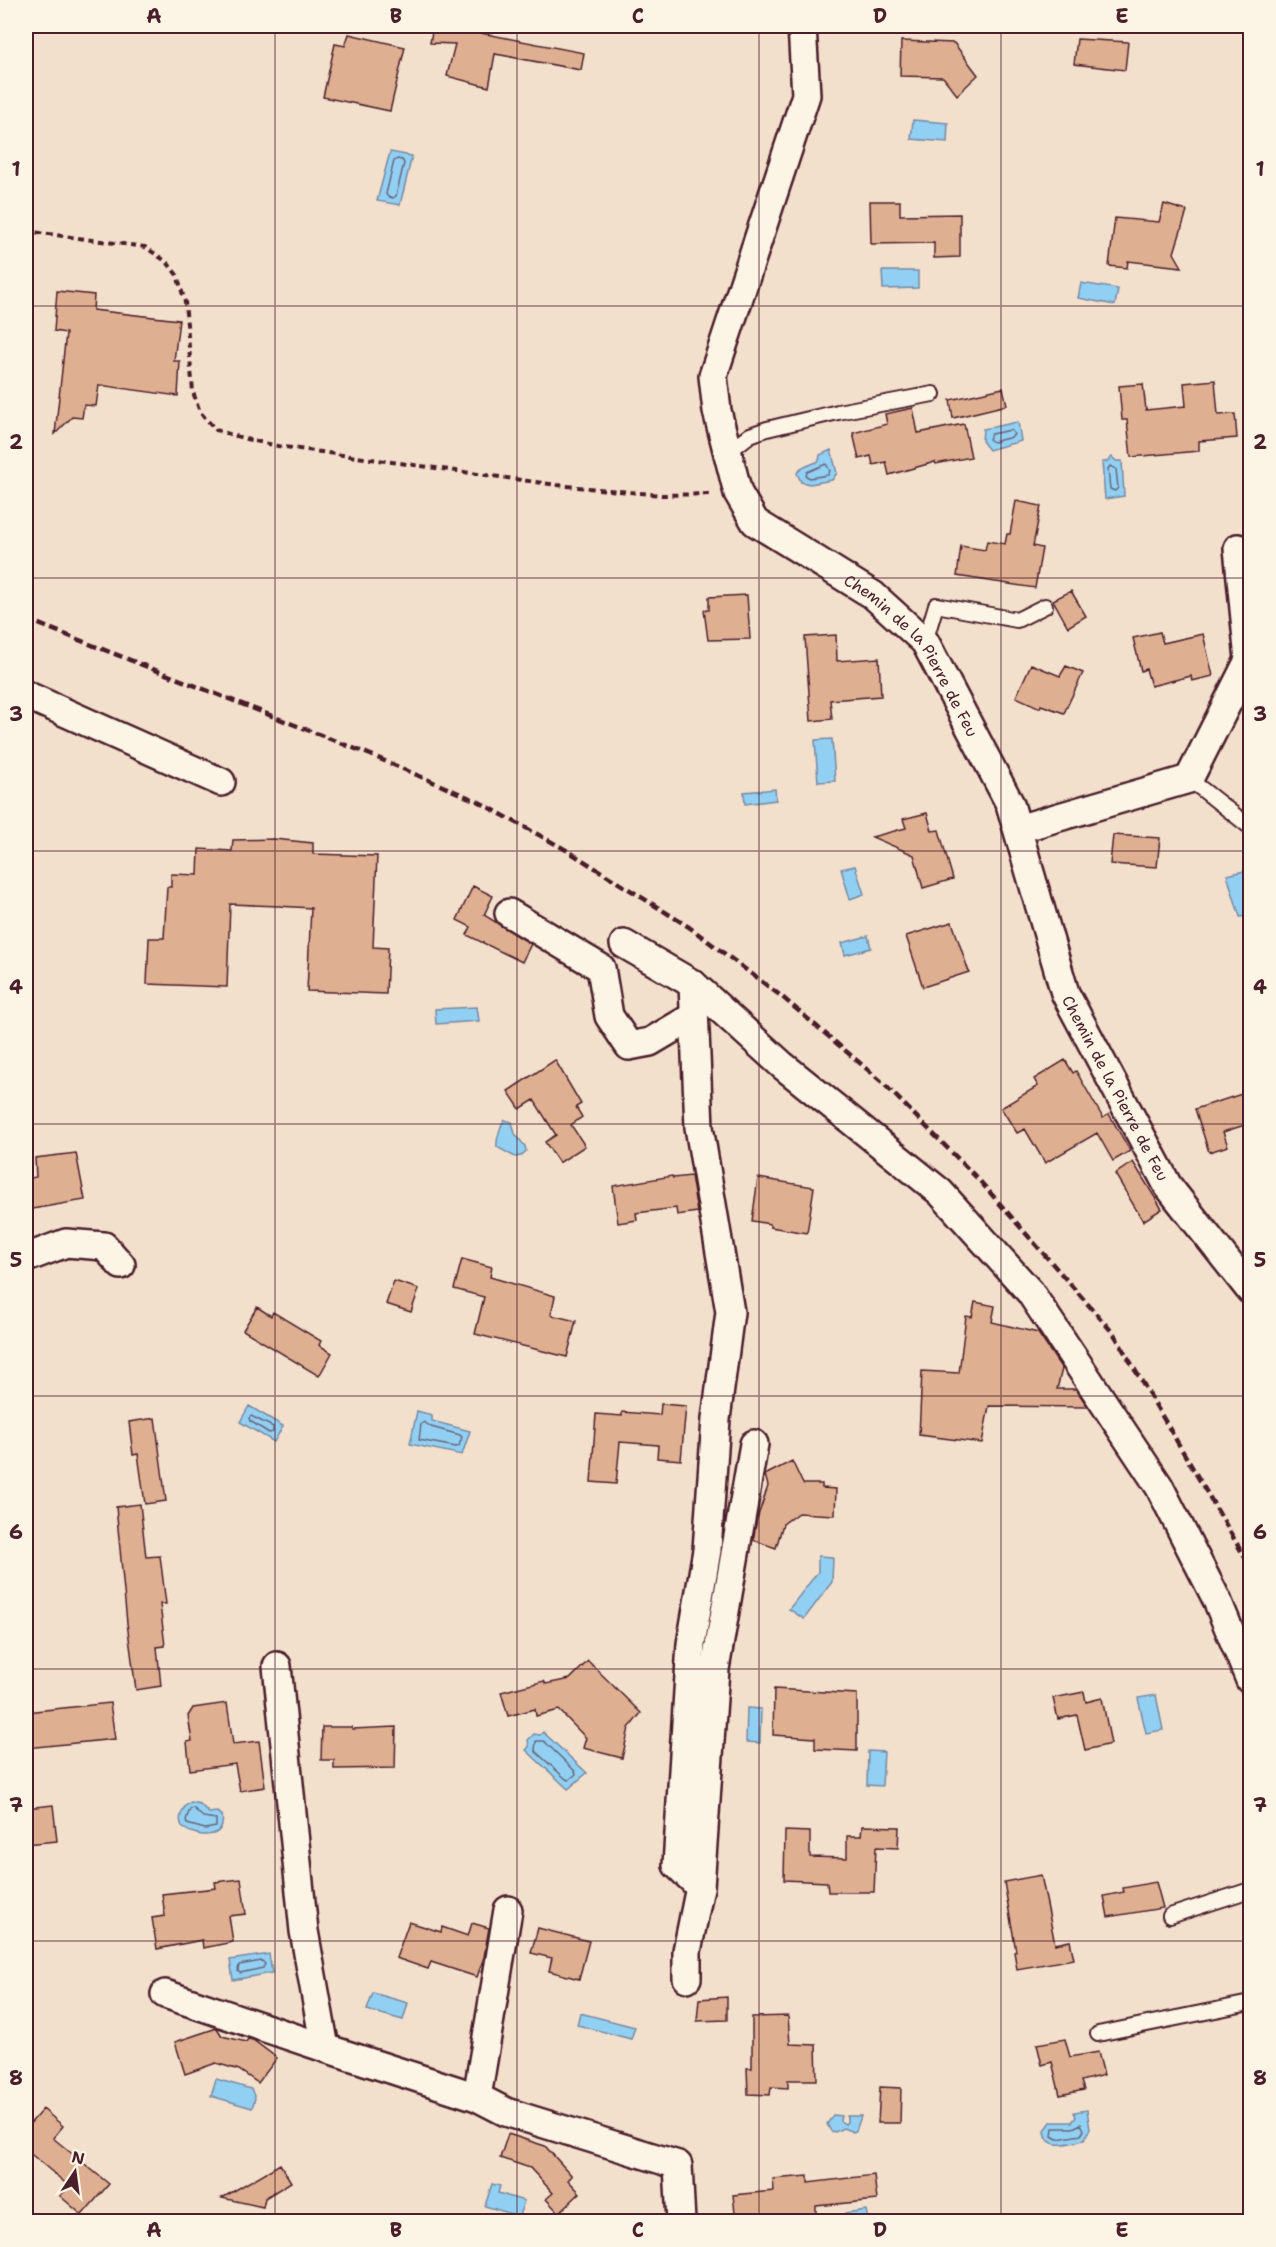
<svg xmlns="http://www.w3.org/2000/svg" width="1276" height="2247" viewBox="0 0 1276 2247" font-family="'Shantell Sans',sans-serif">
	<style>
		.water { fill: #92d0f3; stroke: #7589a3; stroke-width: 1.5 }
		.lines { fill: none; stroke-linecap: round; stroke-linejoin: round }
		.shore { stroke: #67667b; stroke-width: 1.5 }
		.building { fill: #dfaf91; stroke: #4a1f2b; stroke-width: 1.5 }
		.lane-casing { stroke: #4a1f2b; stroke-width: 18 }
		.street-casing { stroke: #4a1f2b; stroke-width: 32 }
		.path { stroke: #4a1f2b; stroke-width: 4; stroke-dasharray: 6 4.5; stroke-linecap: butt }
		.lane { stroke: #fcf5e5; stroke-width: 14 }
		.street { stroke: #fcf5e5; stroke-width: 27 }
		.rail { stroke: #4a1f2b; stroke-width: 4.5; stroke-dasharray: 9 4.5; stroke-linecap: butt }
		.grid { fill: none; stroke: #4a1f2b; stroke-width: 1.5; stroke-opacity: 0.55 }
		.labels { text-anchor: middle; stroke-width: 5; stroke-linejoin: round; paint-order: stroke }
		.street-label { font-size: 16px; fill: #4a1f2b; stroke: #fcf5e5 }
		.neatline { fill: none; stroke: #4a1f2b; stroke-width: 2 }
		.grid-label { font-size: 20px; text-anchor: middle; font-weight: bold; fill: #4a1f2b }
	</style>
	<rect width="100%" height="100%" fill="#f3e0cc"/>
	<filter id="ink" filterUnits="userSpaceOnUse"><feTurbulence type="fractalNoise" baseFrequency=".0167" numOctaves="2"/><feDisplacementMap in="SourceGraphic" scale="12" xChannelSelector="R" yChannelSelector="G"/><feConvolveMatrix kernelMatrix="1 2 1 2 8 2 1 2 1" color-interpolation-filters="sRGB"/></filter>
	<g filter="url(#ink)">
		<path class="water" d="M913,120L948,123L947,142L911,139Z
			M390,152L412,156L400,205L377,201Z
			M882,271H918V288L883,289Z
			M1081,283L1118,289L1115,305L1078,298Z
			M1018,422L1021,441L989,450L982,441L983,429Z
			M831,450L837,473L832,480L810,484L801,482L797,473L802,468L819,461L820,455Z
			M1112,457L1116,461H1122L1124,496L1105,499L1102,462H1106Z
			M832,739L835,781L818,782L815,740Z
			M775,789L776,800L745,804L744,792Z
			M855,866L864,894L850,899L841,869Z
			M1249,870L1250,918L1247,919L1245,916L1240,917L1227,875Z
			M868,936L871,948L845,955L842,943Z
			M477,1007L479,1021L436,1024L435,1009Z
			M505,1120L512,1122L515,1134L525,1146L526,1151L521,1156L515,1157L497,1147C496,1141 500,1125 505,1120Z
			M249,1406L283,1426L274,1442L240,1422Z
			M417,1411L432,1415V1421L470,1431L462,1455L410,1444Z
			M818,1556L833,1557L832,1582L804,1619L789,1609L818,1572Z
			M1156,1695L1163,1730L1146,1733L1138,1698Z
			M747,1708L761,1709L760,1743L746,1742Z
			M543,1732L587,1773L568,1789L526,1750L529,1747L528,1740L534,1734L540,1735Z
			M868,1751L884,1752L882,1786L867,1785Z
			M191,1802L200,1804L209,1813L217,1812L222,1815C227,1840 198,1838 183,1828C177,1820 182,1806 191,1802Z
			M269,1954L272,1973L233,1980L230,1960Z
			M373,1993L408,2003L403,2020L367,2010Z
			M580,2013L635,2027L631,2039L577,2025Z
			M216,2079L251,2089L255,2098L252,2108L211,2096Z
			M1087,2110L1090,2129L1084,2140C1069,2143 1046,2152 1045,2130L1051,2122H1072L1076,2117L1074,2112Z
			M833,2115L841,2116L840,2121L845,2124L847,2122V2116H861L856,2131L853,2132L843,2128L835,2132L831,2131L827,2124Z
			M492,2184L500,2186L498,2193L524,2201L519,2216L485,2206Z
			M866,2210L868,2221H846L845,2213Z"/>
		<g class="lines">
			<path class="shore" d="M397,159L402,160L404,163L396,196L393,198L387,196L386,194L394,161Z
				M1011,430L1014,434L1012,437L993,442L989,439L991,434Z
				M826,464L830,471L828,475L810,478L806,476L807,472Z
				M1110,466L1116,469L1118,488L1115,491L1110,489L1108,469Z
				M251,1416L273,1427V1432L269,1433L250,1421L249,1418Z
				M424,1422L431,1427L460,1435L462,1437L459,1446L456,1447L419,1440L421,1424Z
				M536,1741H544L575,1771L576,1774L569,1780L566,1779L535,1751Z
				M193,1808L203,1817L216,1819V1827L205,1829L187,1824L186,1820L190,1809Z
				M262,1961L265,1964L263,1968L240,1973L238,1971L239,1965Z
				M1081,2124L1084,2130L1081,2135L1057,2139L1052,2136L1053,2128H1073Z"/>
		</g>
		<path class="building" d="M433,26H444L584,53L581,70L495,54L489,87L447,76L455,44L430,43Z
			M349,34L405,47L390,111L323,97L335,44L345,46Z
			M1077,39L1128,42L1125,70L1074,64Z
			M901,41L954,43L978,75L957,95L943,77L900,76Z
			M870,201H900V215L960,214V257L934,258V243L871,244Z
			M1164,204L1187,211L1174,253L1182,267L1128,261L1127,268L1109,266L1115,218L1159,222Z
			M57,291L94,295L93,310L179,320L174,361H180L178,396L99,385L96,406L84,405L82,418L72,417L55,434L66,333L54,331Z
			M1215,380L1218,415L1235,414L1237,438L1199,441V451L1131,457L1127,420H1122L1119,386L1143,384L1146,410L1186,406L1184,383Z
			M1003,388L1007,405L953,418L950,400Z
			M913,408L918,433L964,424L971,457L936,464L935,462L889,475L886,462L873,465L871,456L859,459L853,433L887,424L885,414Z
			M1016,501L1041,506L1033,546L1042,548L1035,588L957,576L961,546L985,550L987,541L1005,544L1007,534H1010Z
			M1071,591L1086,616L1068,627L1053,600Z
			M747,595L750,639L708,640L704,610H709V597Z
			M1160,632L1163,643L1203,634L1213,676L1192,681L1191,676L1151,686L1146,669L1141,671L1133,638Z
			M836,635L837,661L879,658L881,696L830,700L832,719L811,721L805,637Z
			M1031,664L1060,676L1066,666L1083,673L1064,713L1041,705L1040,708L1016,697Z
			M927,813L932,831L939,830L953,879L923,888L914,855L872,837L906,828L903,819Z
			M1113,835L1160,838L1157,867L1110,864Z
			M274,839L313,843V854L377,856L373,947L388,948L386,994L307,991L311,908L278,906L230,904L227,987L147,984L149,938H164L167,887H171V874L198,875L199,849L232,851L233,840Z
			M473,886L493,896L484,915L531,944L522,962L467,935L471,927L457,920Z
			M952,922L969,972L923,987L906,936Z
			M555,1060L581,1104L576,1107L582,1117L571,1125L585,1146L559,1163L545,1142L556,1135L534,1100L520,1109L508,1091Z
			M1065,1060L1073,1073L1076,1071L1103,1118L1109,1114L1130,1151L1113,1161L1097,1133L1045,1163L1025,1129L1017,1133L1001,1108L1038,1086L1034,1079Z
			M1251,1091V1123L1223,1132L1228,1146L1209,1152L1195,1109Z
			M76,1153L85,1200L26,1210V1179L36,1177L35,1158Z
			M1133,1162L1162,1209L1143,1221L1115,1174Z
			M672,1176L673,1178L691,1176L697,1212L677,1215L676,1208L636,1213L637,1220L618,1223L613,1186Z
			M758,1178L814,1187L807,1233L770,1227V1224L752,1221Z
			M462,1259L492,1267L490,1277L555,1296L551,1315L576,1321L567,1357L475,1334L484,1297L454,1289Z
			M394,1281L419,1289L411,1312L386,1304Z
			M975,1302L995,1306L992,1322L1038,1333L1062,1369L1057,1389H1076L1088,1407L989,1406L982,1443L919,1435L922,1371L959,1373L966,1316L972,1317Z
			M257,1307L271,1316L273,1312L321,1341L319,1345L332,1353L319,1376L243,1330Z
			M661,1404L686,1406L681,1460L657,1458L658,1445L620,1442L616,1484L591,1482L596,1414L622,1416V1412L660,1415Z
			M155,1418L166,1501L145,1504L138,1454L133,1455L129,1422Z
			M792,1461L803,1484H822V1488L836,1489L835,1515L798,1513L783,1524L776,1548L753,1540L757,1519L768,1486L765,1475Z
			M140,1504L146,1557L160,1556L166,1604H160L165,1646L157,1647L161,1686L136,1690L127,1623L116,1507Z
			M588,1661L641,1713L629,1728L622,1758L583,1748L586,1738L559,1710L536,1716L535,1709L508,1716L501,1692L544,1681L546,1684L570,1679Z
			M774,1689L857,1694V1751L815,1749V1738L773,1735Z
			M1084,1692L1086,1702L1102,1698L1111,1744L1085,1750L1077,1715L1058,1719L1053,1698Z
			M110,1703L115,1739L26,1748V1712Z
			M227,1703L233,1744L259,1741L265,1787L240,1791L235,1764L190,1770L187,1742L192,1741L188,1716L193,1708Z
			M322,1727H352V1729L396,1727L395,1768L334,1769V1760H321Z
			M53,1805L57,1841L26,1844V1808Z
			M862,1826L899,1827L898,1848L876,1847L874,1892H828L827,1882L784,1880L785,1831L810,1832V1857L847,1858V1836H861Z
			M1041,1875L1055,1944L1070,1941L1074,1959L1017,1969L1014,1952L1016,1951L1004,1882Z
			M241,1879L246,1914L229,1916L233,1942L203,1948L202,1940L157,1949L152,1918L165,1916L162,1894L216,1888L215,1882Z
			M1156,1882L1163,1908L1108,1917L1104,1896L1124,1892L1123,1888Z
			M409,1922L441,1932L442,1927L468,1936L472,1923L489,1928L484,1957L477,1977L431,1962L428,1969L396,1958Z
			M538,1928L589,1941L579,1979L549,1971L552,1958L531,1953Z
			M727,1997V2020L697,2021L699,1999Z
			M788,2016L790,2044L816,2045L817,2080H788V2088L771,2087L770,2095L748,2094L747,2068H752V2017Z
			M217,2028L222,2036L246,2042L248,2039L253,2040L277,2058L258,2083L239,2070L216,2063L185,2074L175,2042Z
			M1065,2039L1070,2057L1098,2052L1104,2075L1081,2081L1084,2090L1060,2095L1052,2062L1042,2065L1037,2044Z
			M880,2087L901,2088L900,2123H878Z
			M43,2109L63,2126L53,2138L109,2184L82,2215L60,2196L69,2186L26,2150V2128Z
			M508,2134L545,2146L572,2176L568,2180L580,2193L559,2213L546,2199L553,2193L530,2168L500,2158Z
			M280,2164L291,2182L265,2198L263,2207L222,2198Z
			M874,2175L877,2200L816,2206V2217L800,2218V2222H736L733,2195L774,2191L773,2179L808,2176V2183Z"/>
		<g class="lines">
			<g class="lane-casing">
				<path id="lane" d="M727,453L750,435L767,429L838,412L933,394
					M925,642L936,605L1017,620L1045,606
					M1189,779L1250,827
					M1170,1916L1250,1890
					M1098,2034L1250,2003"/>
			</g>
			<g class="street-casing">
				<g id="street">
					<path id="s1" d="M802,26L806,95L713,376L717,411L738,493L755,522L873,595L925,642L1010,804L1065,993L1168,1186L1250,1290"/>
					<path d="M26,695L221,782"/>
					<path d="M1018,829L1189,779L1249,660L1238,548"/>
					<path d="M509,913L601,968L609,1016L629,1046L650,1042L694,1016"/>
					<path d="M624,944L693,984L782,1065L940,1192L1030,1292L1159,1486L1217,1600L1250,1680"/>
					<path d="M693,984L699,1127L730,1312L716,1419L707,1550L691,1644L677,1865L700,1887"/>
					<path d="M26,1258L66,1243L104,1246L121,1265"/>
					<path d="M277,1666L304,1931L325,2048"/>
					<path d="M687,1978V1951L700,1887L715,1669L754,1444"/>
					<path d="M165,1994L325,2048L477,2097L506,2112L678,2165L681,2222"/>
					<path d="M477,2097L508,1910"/>
				</g>
			</g>
			<path class="path" d="M26,231L145,247L167,262L177,275L185,302L193,392L200,412L216,430L246,439L278,446L557,485L662,495L713,494"/>
			<use href="#lane" class="lane"/>
			<use href="#street" class="street"/>
			<path class="rail" d="M26,619L371,755L479,802L568,851L689,927L781,996L881,1081L979,1180L1114,1334L1250,1566"/>
		</g>
	</g>
	<path class="grid" d="M275,26V2222M517,26V2222M759,26V2222M1001,26V2222M26,306H1250M26,578H1250M26,851H1250M26,1124H1250M26,1396H1250M26,1669H1250M26,1941H1250"/>
	<g class="labels">
		<g class="street-label">
			<text dy="6" stroke="none"><textPath href="#s1" startOffset="729">Chemin de la Pierre de Feu</textPath></text>
			<text dy="6" stroke="none"><textPath href="#s1" startOffset="1215">Chemin de la Pierre de Feu</textPath></text>
		</g>
	</g>
	<rect width="1276" height="2247" fill="none" stroke="#fcf5e5" stroke-width="66"/>
	<g transform="translate(75 2172) rotate(13)" stroke="#fcf5e5" stroke-width="4.5" paint-order="stroke">
	<path d="M0-4.5L10 22L0 15L-10 22Z" fill="#4a1f2b"/>
	<text y="-9" font-size="16" font-weight="bold" text-anchor="middle" fill="#4a1f2b">N</text>
	</g>
	<rect x="33" y="33" width="1210" height="2181" class="neatline"/>
	<g class="grid-label">
		<text x="154" y="23">A</text>
		<text x="396" y="23">B</text>
		<text x="638" y="23">C</text>
		<text x="880" y="23">D</text>
		<text x="1122" y="23">E</text>
		<text x="16" y="176">1</text>
		<text x="1260" y="176">1</text>
		<text x="16" y="449">2</text>
		<text x="1260" y="449">2</text>
		<text x="16" y="721">3</text>
		<text x="1260" y="721">3</text>
		<text x="16" y="994">4</text>
		<text x="1260" y="994">4</text>
		<text x="16" y="1267">5</text>
		<text x="1260" y="1267">5</text>
		<text x="16" y="1539">6</text>
		<text x="1260" y="1539">6</text>
		<text x="16" y="1812">7</text>
		<text x="1260" y="1812">7</text>
		<text x="16" y="2085">8</text>
		<text x="1260" y="2085">8</text>
		<text x="154" y="2237">A</text>
		<text x="396" y="2237">B</text>
		<text x="638" y="2237">C</text>
		<text x="880" y="2237">D</text>
		<text x="1122" y="2237">E</text>
	</g>
</svg>
